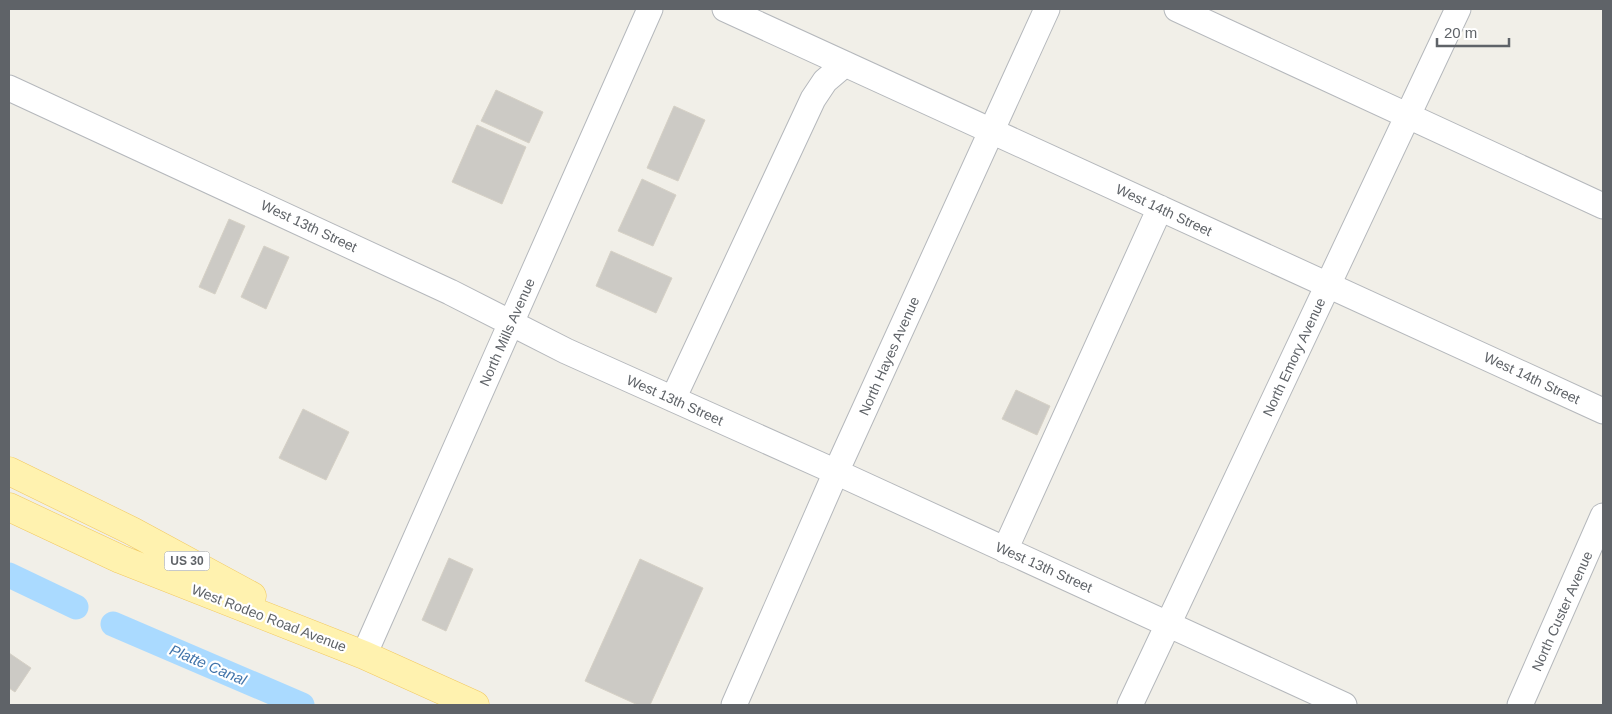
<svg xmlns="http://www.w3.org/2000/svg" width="1612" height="714" viewBox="0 0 1612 714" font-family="Arial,sans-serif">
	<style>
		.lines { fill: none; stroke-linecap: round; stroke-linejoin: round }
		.canal { stroke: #aadaff; stroke-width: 25 }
		.building { fill: #cccac5; stroke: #d6d1c6 }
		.minor-casing { stroke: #b5b8bc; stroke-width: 27 }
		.major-casing { stroke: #f2c960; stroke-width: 29 }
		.minor { stroke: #fff; stroke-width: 25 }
		.major { stroke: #fff2af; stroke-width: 28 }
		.labels { text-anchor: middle; stroke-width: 4.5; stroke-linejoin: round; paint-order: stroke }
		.shield { fill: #fff; stroke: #8f9295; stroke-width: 1 }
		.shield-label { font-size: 12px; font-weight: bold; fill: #5f6368 }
		.street-label { font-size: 14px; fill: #5f6368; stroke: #fff }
		.water-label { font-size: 15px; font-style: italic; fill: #4174aa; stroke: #fff }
	</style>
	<rect width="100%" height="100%" fill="#f1efe8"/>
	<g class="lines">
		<path class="canal" d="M9,575L76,607
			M113,624L302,705"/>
	</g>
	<path class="building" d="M496,90L543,112L529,143L481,121Z
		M674,106L705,120L678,181L647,168Z
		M477,125L526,147L502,204L452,182Z
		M642,179L676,195L653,246L618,231Z
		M229,219L245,226L215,294L199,287Z
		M264,246L289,257L266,309L241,297Z
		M611,251L672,278L656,313L596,286Z
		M1016,390L1050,406L1037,435L1002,419Z
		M303,409L349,432L326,480L279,458Z
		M449,558L473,569L446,631L422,620Z
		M640,559L703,588L650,705H638L585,681Z
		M9,653L31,668L15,692L9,688Z"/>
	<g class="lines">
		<g class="minor-casing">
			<path id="minor" d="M725,9L1603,411
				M1177,9L1603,206
				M9,88L450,292L566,351L836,472L1344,705
				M673,399L813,99L825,81L845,64
				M1005,550L1160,208
				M364,655L650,9
				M734,705L836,472L1047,9
				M1130,705L1458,9
				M1520,705L1603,516"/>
		</g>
		<g class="major-casing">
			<path id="major" d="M9,471L132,531L252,596
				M9,507L120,559L364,655L475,705"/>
		</g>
		<use href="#minor" class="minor"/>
		<use href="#major" class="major"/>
	</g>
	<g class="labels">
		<rect class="shield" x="164.5" y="551.5" width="45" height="19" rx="4"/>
		<g class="shield-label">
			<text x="187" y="565">US 30</text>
		</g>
		<g class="street-label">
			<text transform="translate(1164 210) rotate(25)" y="5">West 14th Street</text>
			<text transform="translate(309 226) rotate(25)" y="5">West 13th Street</text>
			<text transform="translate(507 332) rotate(-66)" y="5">North Mills Avenue</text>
			<text transform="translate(889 356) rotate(-66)" y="5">North Hayes Avenue</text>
			<text transform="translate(1294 357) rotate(-65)" y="5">North Emory Avenue</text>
			<text transform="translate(1532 378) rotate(25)" y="5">West 14th Street</text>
			<text transform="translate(675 400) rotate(24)" y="5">West 13th Street</text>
			<text transform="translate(1044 567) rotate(24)" y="5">West 13th Street</text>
			<text transform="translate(1562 611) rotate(-66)" y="5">North Custer Avenue</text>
			<text transform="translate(269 618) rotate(21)" y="5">West Rodeo Road Avenue</text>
		</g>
		<g class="water-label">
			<text transform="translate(208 665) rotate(23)" y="5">Platte Canal</text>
		</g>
	</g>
	<rect width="1612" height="714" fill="none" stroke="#5f6368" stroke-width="20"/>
	<path d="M1437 38v8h72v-8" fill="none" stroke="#5f6368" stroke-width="2.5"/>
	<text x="1444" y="38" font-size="15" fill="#5f6368" stroke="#ffffff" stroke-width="4" paint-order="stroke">20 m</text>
</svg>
